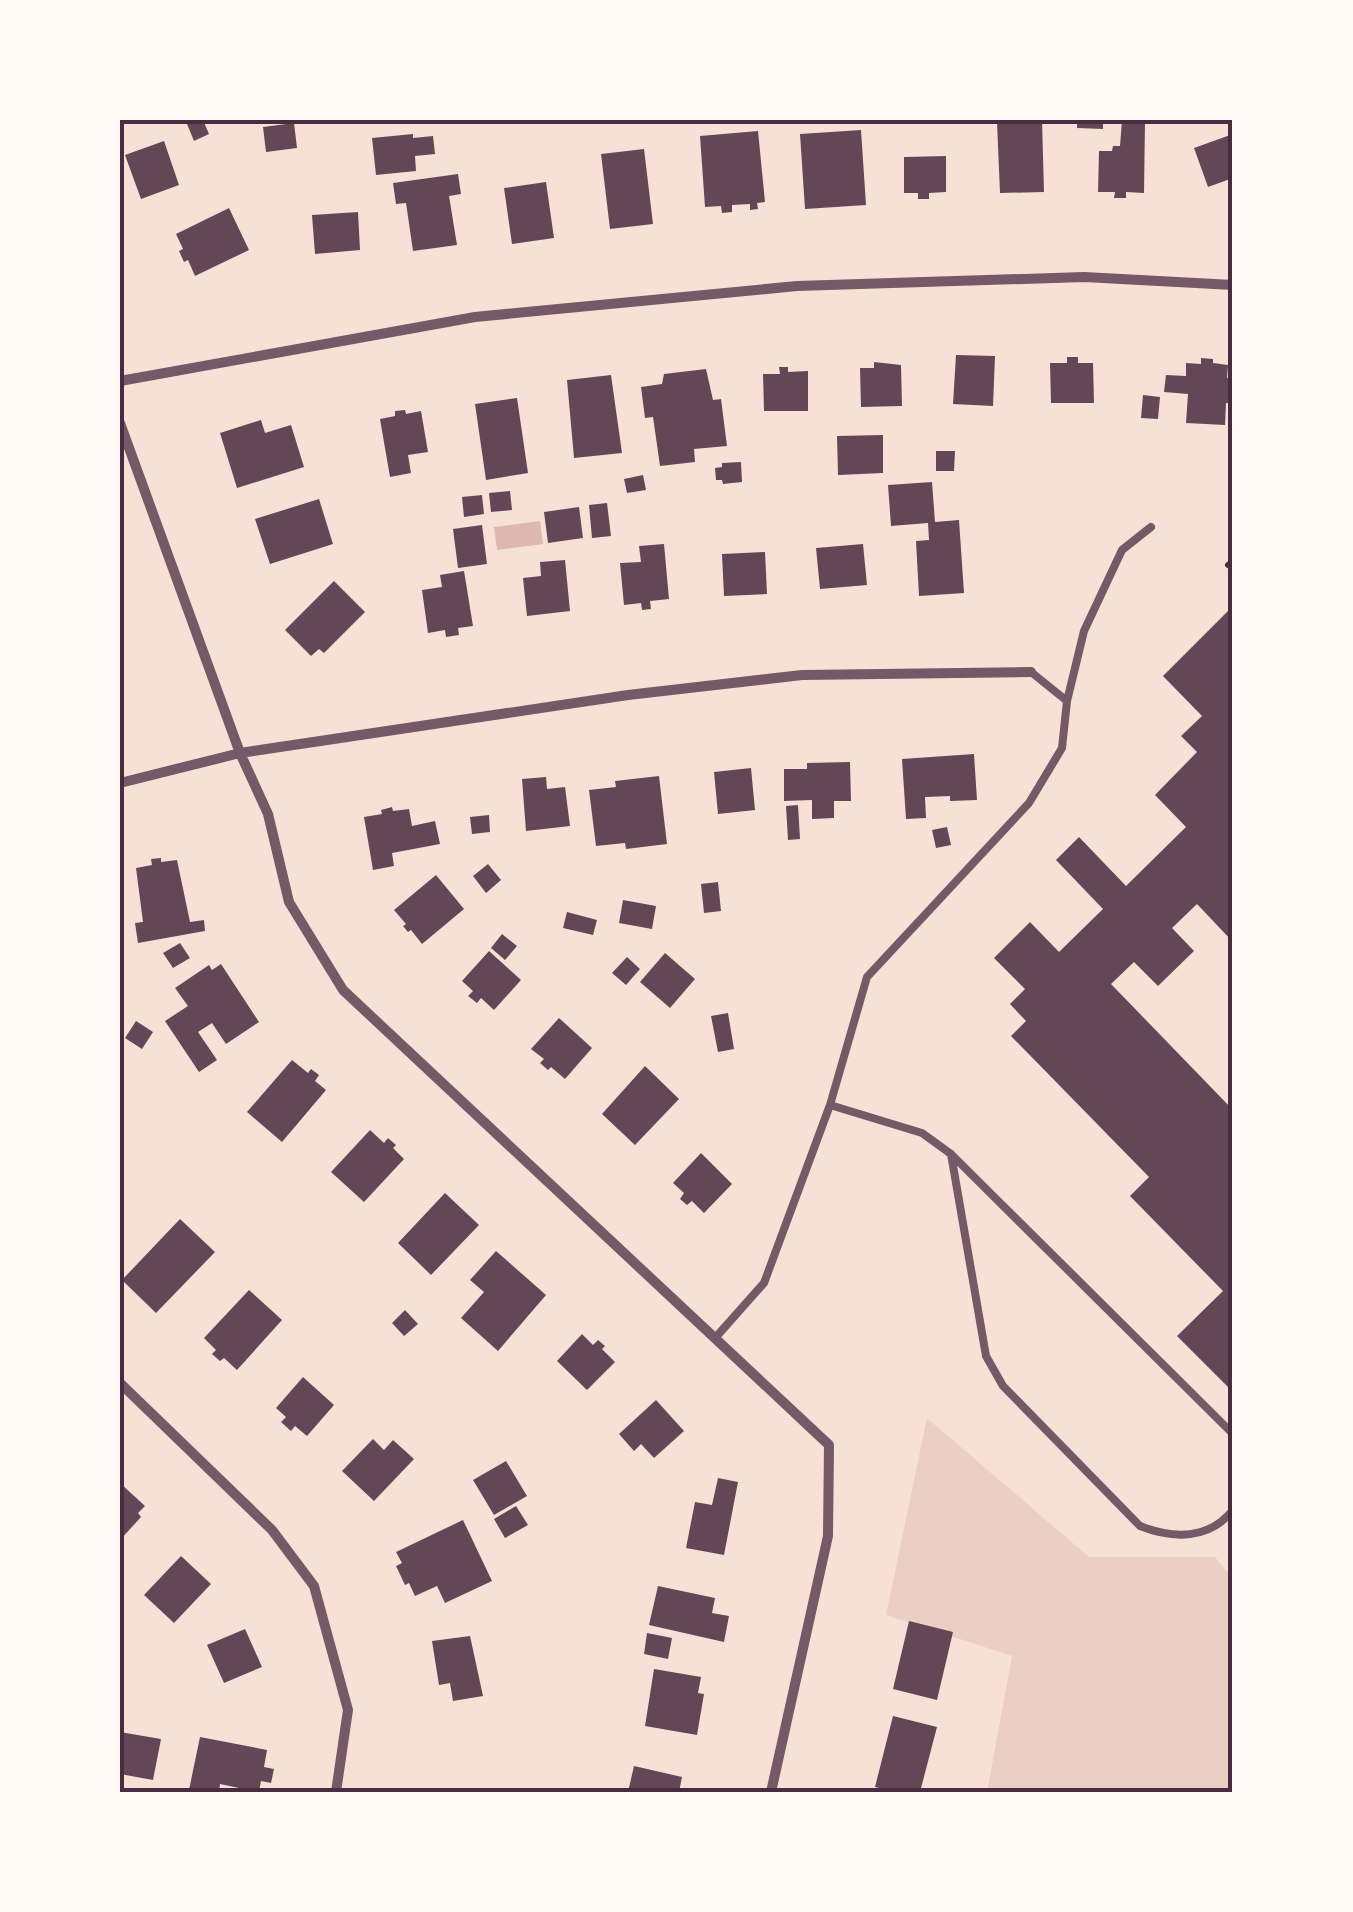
<svg xmlns="http://www.w3.org/2000/svg" width="1353" height="1912" viewBox="0 0 1353 1912" font-family="Lato,sans-serif">
	<style>
		.green { fill: #ebcfc5 }
		.water { fill: #dcb8b0 }
		.building { fill: #644757 }
		.lines { fill: none; stroke-linecap: round; stroke-linejoin: round }
		.path { stroke: #4a2c40; stroke-width: 6 }
		.service { stroke: #755966; stroke-width: 8 }
		.minor { stroke: #755966; stroke-width: 10 }
		.neatline { fill: none; stroke: #4a2c40; stroke-width: 4 }
	</style>
	<rect width="100%" height="100%" fill="#f7e1d7"/>
	<path class="green" d="M927,1418L1089,1557H1215L1233,1579V1792H987L1012,1656L886,1615Z"/>
	<path class="water" d="M540,521L543,544L497,550L494,527Z"/>
	<path class="building" d="M196,120H203L209,134L194,141L187,124Z
		M1042,120L1044,192L1000,193L997,122Z
		M1077,120H1103V129L1077,128Z
		M1122,120L1145,121L1144,193L1126,192V198H1114L1115,192H1098L1099,151H1112L1113,146H1120Z
		M294,123L297,148L266,152L263,127Z
		M861,130L866,205L805,209L800,134Z
		M758,131L765,202L757,203L758,209L750,210V204L732,205V212L722,213L721,206L705,207L700,136Z
		M413,134V138L433,136L435,154L415,156L416,171L376,175L372,138Z
		M1233,134V178L1208,187L1194,148Z
		M164,141L179,185L141,199L125,155Z
		M644,149L653,224L610,229L601,154Z
		M946,156V192L929,193V199H918V193H904V157Z
		M458,174L461,194L449,196L457,245L413,251L406,203L396,204L393,183Z
		M546,182L554,238L512,244L504,188Z
		M229,208L249,250L195,276L188,260L184,262L179,251L183,249L176,234Z
		M358,212L360,250L315,254L312,215Z
		M956,355L995,356L993,406L953,404Z
		M1067,357H1078V363H1093L1094,403H1051L1050,363H1067Z
		M1201,358L1213,359V363L1228,365L1227,378H1233V403H1226L1225,425L1186,423L1188,394L1164,392L1166,375L1186,376V363L1201,364Z
		M874,362L901,365L902,406L861,407L860,368H874Z
		M779,367H788V372L808,371V411H764L763,374H780Z
		M706,369L713,400L721,399L727,446L694,449L695,462L660,466L653,417L645,418L641,387L662,384L664,374Z
		M611,375L622,453L574,458L567,380Z
		M1143,395L1160,397L1158,419L1141,418Z
		M517,398L528,473L486,480L475,404Z
		M405,410L406,414L421,411L428,452L408,455L411,473L390,477L380,419L395,416V411Z
		M261,420L265,433L291,425L304,467L237,488L220,433Z
		M883,435V473L838,475L837,436Z
		M936,451H955L954,471H936Z
		M741,462L742,482L723,484L722,480H716L715,468L722,467V463Z
		M643,475L646,490L627,493L624,479Z
		M932,482L935,522L959,520L964,593L919,596L916,541L929,540L928,523L891,526L888,485Z
		M510,491L512,510L491,512L489,493Z
		M482,495L484,514L464,517L462,497Z
		M319,499L333,544L270,564L255,519Z
		M607,503L611,536L592,538L589,505Z
		M579,507L583,538L548,543L544,512Z
		M482,525L487,564L458,568L453,529Z
		M664,544L669,599L650,601L651,609L642,610L641,603L624,605L620,563L641,562L639,546Z
		M863,544L867,585L820,589L816,548Z
		M765,552L767,594L724,596L722,554Z
		M565,560L570,611L527,616L523,578L541,576L540,562Z
		M464,571L473,626L458,628L459,635L446,637L445,630L428,633L422,590L442,587L440,575Z
		M334,581L365,612L324,653L319,649L311,656L285,630Z
		M1233,606V942L1197,904L1172,928L1194,951L1158,986L1134,962L1111,984L1233,1110V1392L1177,1336L1223,1291L1130,1196L1149,1177L1011,1036L1026,1021L1010,1004L1025,989L994,958L1030,922L1059,952L1103,909L1056,860L1079,837L1126,886L1186,827L1155,795L1197,752L1181,736L1202,716L1163,676Z
		M974,754L977,800L950,801V796L925,797L926,818L906,819L902,759Z
		M850,762L851,801H834V818L812,819V800L784,801V769H807V763Z
		M751,768L755,810L718,814L714,772Z
		M659,776L667,844L626,849L625,843L596,846L589,790L616,787L615,781Z
		M546,777L547,789L565,787L570,826L526,831L522,779Z
		M798,805L800,839L788,840L786,806Z
		M392,807L393,811L409,809L412,826L435,821L440,844L392,853L394,866L373,870L364,817L382,814L381,810Z
		M489,815L490,832L472,834L470,817Z
		M947,827L951,845L936,848L932,830Z
		M161,858V862L177,860L190,922L204,920L205,931L138,943L135,923L143,922L136,868L152,865L151,859Z
		M488,864L501,880L486,893L473,876Z
		M436,875L464,909L422,944L411,930L408,932L403,926L406,924L394,910Z
		M718,882L721,911L704,913L701,884Z
		M623,900L656,906L652,929L619,923Z
		M567,912L597,920L593,935L563,928Z
		M502,934L517,946L505,960L491,948Z
		M180,943L190,958L173,968L163,953Z
		M489,951L521,980L494,1010L481,998L477,1003L468,996L473,991L462,981Z
		M665,953L695,979L670,1008L640,982Z
		M627,957L640,969L626,985L612,973Z
		M221,964L259,1022L226,1044L212,1023L198,1032L217,1060L199,1072L165,1021L188,1006L175,988L209,965L212,970Z
		M728,1013L734,1049L718,1052L711,1016Z
		M559,1018L592,1048L565,1079L551,1067L548,1070L540,1063L544,1059L531,1049Z
		M136,1021L153,1032L142,1049L125,1038Z
		M292,1060L308,1073L311,1069L319,1075L315,1081L326,1090L282,1142L247,1112Z
		M645,1066L679,1099L635,1145L602,1114Z
		M370,1130L384,1143L388,1138L396,1145L393,1148L404,1159L364,1202L331,1172Z
		M701,1153L732,1184L704,1213L692,1201L687,1205L680,1199L684,1193L673,1183Z
		M445,1193L479,1225L431,1275L398,1243Z
		M180,1219L215,1252L156,1313L122,1280Z
		M496,1251L546,1295L498,1351L461,1318L484,1292L470,1280Z
		M249,1290L282,1320L237,1370L224,1358L220,1361L212,1354L216,1350L204,1338Z
		M405,1310L418,1324L404,1336L392,1323Z
		M582,1334L593,1345L598,1340L605,1346L602,1349L615,1362L587,1390L557,1361Z
		M303,1377L334,1405L307,1436L295,1426L291,1431L281,1422L286,1417L276,1408Z
		M656,1400L684,1431L654,1458L641,1444L634,1451L619,1434Z
		M373,1439L384,1450L393,1440L414,1459L374,1501L342,1471Z
		M506,1461L527,1496L494,1515L473,1480Z
		M718,1478L738,1482L724,1555L686,1548L695,1502L712,1505Z
		M120,1483L145,1506L138,1513L141,1517L120,1540Z
		M516,1506L528,1525L505,1538L494,1519Z
		M463,1520L492,1581L445,1603L437,1586L415,1596L409,1583L405,1585L396,1566L402,1563L396,1552Z
		M181,1556L211,1584L174,1623L144,1595Z
		M658,1586L715,1598L712,1613L729,1616L724,1642L649,1625Z
		M909,1621L953,1632L937,1700L893,1689Z
		M245,1629L262,1667L224,1683L207,1645Z
		M647,1633L672,1638L668,1659L644,1654Z
		M470,1636L483,1696L453,1701L450,1683L439,1685L432,1641Z
		M654,1669L701,1677L698,1693L704,1694L697,1735L645,1726Z
		M893,1716L937,1727L920,1792H896L875,1787Z
		M120,1732L161,1739L153,1780L120,1774Z
		M200,1737L267,1750L264,1767L274,1769L271,1783L261,1781L259,1792L220,1784L219,1792L189,1790Z
		M634,1766L682,1777L679,1792H628Z"/>
	<g class="lines">
		<path class="path" d="M1228,565L1233,561"/>
		<path class="service" d="M1067,701L1084,631L1122,550L1151,527
			M830,1105L922,1133L951,1154L1233,1434
			M951,1154L986,1356L1003,1386L1140,1526C1173,1539 1209,1540 1233,1510
			M716,1337L764,1283L830,1105L867,977L1029,803L1062,748L1067,701L1031,672"/>
		<path class="minor" d="M120,381L475,317L797,286L1084,277L1233,285
			M120,423L240,753L268,814L289,902L343,990L829,1445L828,1536L771,1792
			M120,783L240,753L628,695L802,675L1031,672
			M120,1383L272,1530L314,1586L348,1710L336,1792"/>
	</g>
	<rect width="1353" height="1912" fill="none" stroke="#fffaf5" stroke-width="245"/>
	<rect x="122" y="122" width="1108" height="1668" class="neatline"/>
</svg>
